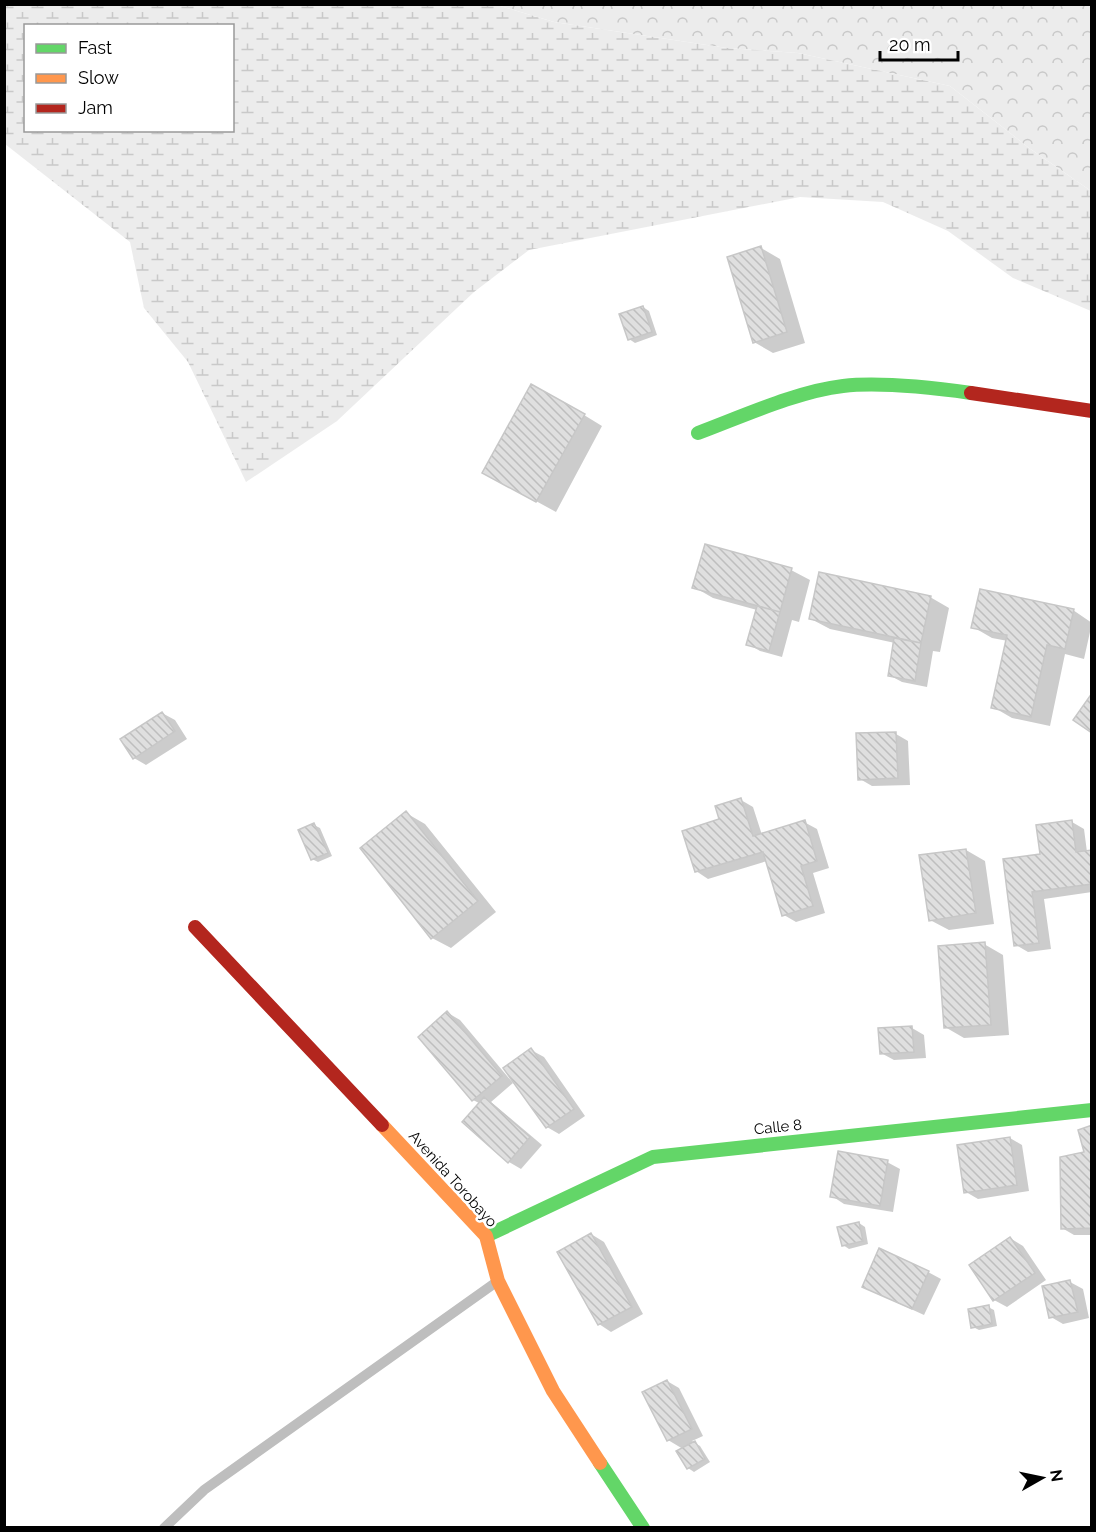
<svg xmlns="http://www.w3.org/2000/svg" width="1096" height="1532" viewBox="0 0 1096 1532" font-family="Raleway,sans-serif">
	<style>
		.forest { fill: url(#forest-crowns) }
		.wetland { fill: url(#wetland-marsh); fill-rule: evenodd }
		.shadow { fill: #0003 }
		.building { fill: url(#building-back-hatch); stroke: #c7c7c7; stroke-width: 1.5 }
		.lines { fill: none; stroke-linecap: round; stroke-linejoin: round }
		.lane { stroke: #bebebe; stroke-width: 10 }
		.fast { stroke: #63d668; stroke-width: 14 }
		.slow { stroke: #ff974d; stroke-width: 14 }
		.jam { stroke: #b3261e; stroke-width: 14 }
		.labels { text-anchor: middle; stroke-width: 5; stroke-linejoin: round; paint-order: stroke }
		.street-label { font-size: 15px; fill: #000; stroke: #fff }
	</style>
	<defs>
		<pattern id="forest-crowns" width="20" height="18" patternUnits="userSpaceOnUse" patternTransform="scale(1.5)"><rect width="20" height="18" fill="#ececec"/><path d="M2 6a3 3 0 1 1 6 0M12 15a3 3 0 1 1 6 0" fill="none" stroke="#c9c9c9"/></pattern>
		<pattern id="wetland-marsh" width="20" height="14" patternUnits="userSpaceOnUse" patternTransform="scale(1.5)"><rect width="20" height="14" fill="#ececec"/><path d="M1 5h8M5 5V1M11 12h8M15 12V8" fill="none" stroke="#c9c9c9"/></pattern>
		<pattern id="building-back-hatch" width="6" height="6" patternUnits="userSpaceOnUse" patternTransform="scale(1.5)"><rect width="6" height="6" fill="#dfdfdf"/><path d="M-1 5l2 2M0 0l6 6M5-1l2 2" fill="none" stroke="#bebebe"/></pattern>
	</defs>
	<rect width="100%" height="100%" fill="#fff"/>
	<path class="forest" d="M497,5H1091V191L1029,148L950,86L798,53L727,48L554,22Z"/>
	<path class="wetland" d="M4,5H497L554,22L727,48L798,53L950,86L1029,148L1091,191V311L1013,278L948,231L883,202L800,197L529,250L474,292L337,421L246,482L188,362L144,308L130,242L5,144ZM26,26H232V130H26Z"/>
	<path class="shadow" d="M761,248L780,259L805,343L773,353L754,342Z
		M643,307L649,311L657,335L635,343L629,339Z
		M584,415L602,426L556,512L503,483Z
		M791,570L810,580L799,622L792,620L782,657L760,651L748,644L757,610L713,598L694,587Z
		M930,597L949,608L940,652L933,651L927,687L902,682L889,675L895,643L830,629L811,619Z
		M1073,610L1092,623L1084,659L1065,654L1050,726L1012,718L993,707L1008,641L992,638L973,627Z
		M162,713L175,720L187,739L146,765L134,758Z
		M896,734L908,741L910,785L872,786L860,779Z
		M741,800L753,807L762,835L804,822L817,829L829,868L813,873L825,913L796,922L784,915L767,861L708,879L696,871L721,820Z
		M406,813L425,824L496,912L451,948L432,938Z
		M1072,822L1084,829L1087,852L1092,851V892L1044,899L1051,949L1028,952L1016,945L1041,855Z
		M314,825L320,828L332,856L318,862L312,859Z
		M966,850L985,861L994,924L949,930L930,920Z
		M984,944L1003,955L1009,1035L964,1038L945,1027Z
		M448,1013L460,1020L513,1083L491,1102L542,1145L521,1169L509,1162L481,1104L473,1100Z
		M912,1028L924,1035L926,1058L894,1060L881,1053Z
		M531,1050L544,1057L585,1116L559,1134L547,1127Z
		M1092,1127V1235H1074L1062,1228L1086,1153Z
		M1010,1138L1022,1145L1029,1191L978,1199L966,1192Z
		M887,1162L900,1169L893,1212L844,1204L832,1196Z
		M859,1223L865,1227L868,1244L849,1249L843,1245Z
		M591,1234L604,1242L643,1314L611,1332L599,1324Z
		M1010,1238L1023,1246L1046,1280L1007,1307L994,1300L971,1265Z
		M928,1272L941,1279L924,1315L876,1293Z
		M1070,1282L1083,1289L1089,1318L1063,1324L1051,1317Z
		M988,1307L994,1310L997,1326L979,1330L973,1327Z
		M667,1381L679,1388L703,1436L692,1441L700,1446L710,1462L694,1472L688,1468L683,1449L668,1440Z"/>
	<path class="building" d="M761,246L787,332L753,343L727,257Z
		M643,306L652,332L628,340L619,314Z
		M531,384L585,414L536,502L482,473Z
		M705,544L792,568L780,612L692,588Z
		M819,572L931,596L921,643L809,619Z
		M980,589L1074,609L1065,649L1047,645L1031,717L991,708L1007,635L971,628Z
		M757,606L780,612L769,651L746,645Z
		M894,638L921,643L915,681L888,676Z
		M1092,693V733L1073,720Z
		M162,712L175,731L133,759L120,739Z
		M896,732L898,778L858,780L856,733Z
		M741,798L753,836L805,820L817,861L801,866L813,906L782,916L763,852L695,872L682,831L719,819L715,806Z
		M406,811L478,901L431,939L360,848Z
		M1072,820L1076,852L1092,850V884L1032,892L1039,943L1014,946L1003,859L1040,854L1036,825Z
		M314,823L328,853L311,860L298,830Z
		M966,849L976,913L929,921L919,855Z
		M985,942L991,1025L944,1028L938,946Z
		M447,1011L502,1076L472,1101L418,1037Z
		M912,1026L914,1052L880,1054L878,1028Z
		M531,1048L574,1109L546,1128L503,1068Z
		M484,1097L530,1137L508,1163L462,1122Z
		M1092,1125V1228L1061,1229L1060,1157L1084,1152L1078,1130Z
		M1010,1137L1017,1185L964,1193L957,1145Z
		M838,1151L888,1160L880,1206L830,1197Z
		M859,1222L863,1241L842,1246L837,1227Z
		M591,1233L632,1307L598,1325L557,1252Z
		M1010,1237L1035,1273L993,1301L969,1265Z
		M879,1248L929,1271L912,1309L862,1287Z
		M1070,1280L1078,1312L1049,1318L1042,1286Z
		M989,1305L992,1324L971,1328L968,1309Z
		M667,1380L692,1429L667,1441L642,1392Z
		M695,1441L705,1459L687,1469L676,1451Z"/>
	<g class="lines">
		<path class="lane" d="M164,1528L204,1490L495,1283"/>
		<path class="fast" d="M698,433C741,417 798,391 843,386C879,382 935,388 971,393
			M486,1236L653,1157L1092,1110
			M600,1463L643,1528"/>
		<path class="slow" d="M382,1125L486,1236L498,1281L553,1391L600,1463"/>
		<path class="jam" d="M971,393L1092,411
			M195,927L382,1125"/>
	</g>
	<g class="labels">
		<g class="street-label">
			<text transform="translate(778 1127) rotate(-6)" y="5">Calle 8</text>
			<text transform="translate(453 1179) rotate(48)" y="5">Avenida Torobayo</text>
		</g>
	</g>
	<rect width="1096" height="1532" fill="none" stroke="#000000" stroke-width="12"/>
	<rect x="24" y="24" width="210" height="108" fill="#ffffff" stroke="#999999" stroke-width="1.5"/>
	<rect x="36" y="44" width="30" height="9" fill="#63d668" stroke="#999999" stroke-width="1.5"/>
	<text x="78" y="54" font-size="18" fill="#000000">Fast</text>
	<rect x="36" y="74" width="30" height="9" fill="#ff974d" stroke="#999999" stroke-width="1.5"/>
	<text x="78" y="84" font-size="18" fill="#000000">Slow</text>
	<rect x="36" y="104" width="30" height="9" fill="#b3261e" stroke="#999999" stroke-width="1.5"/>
	<text x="78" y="114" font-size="18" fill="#000000">Jam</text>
	<g transform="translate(1042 1478) rotate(81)" stroke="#ffffff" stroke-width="4.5" paint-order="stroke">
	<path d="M0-4.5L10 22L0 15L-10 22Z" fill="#000000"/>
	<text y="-9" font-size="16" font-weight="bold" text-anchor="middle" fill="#000000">N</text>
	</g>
	<path d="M880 51v9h78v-9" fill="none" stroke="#000000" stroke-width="3"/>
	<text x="889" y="51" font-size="18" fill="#000000" stroke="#ffffff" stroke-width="4.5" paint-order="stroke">20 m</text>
</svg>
